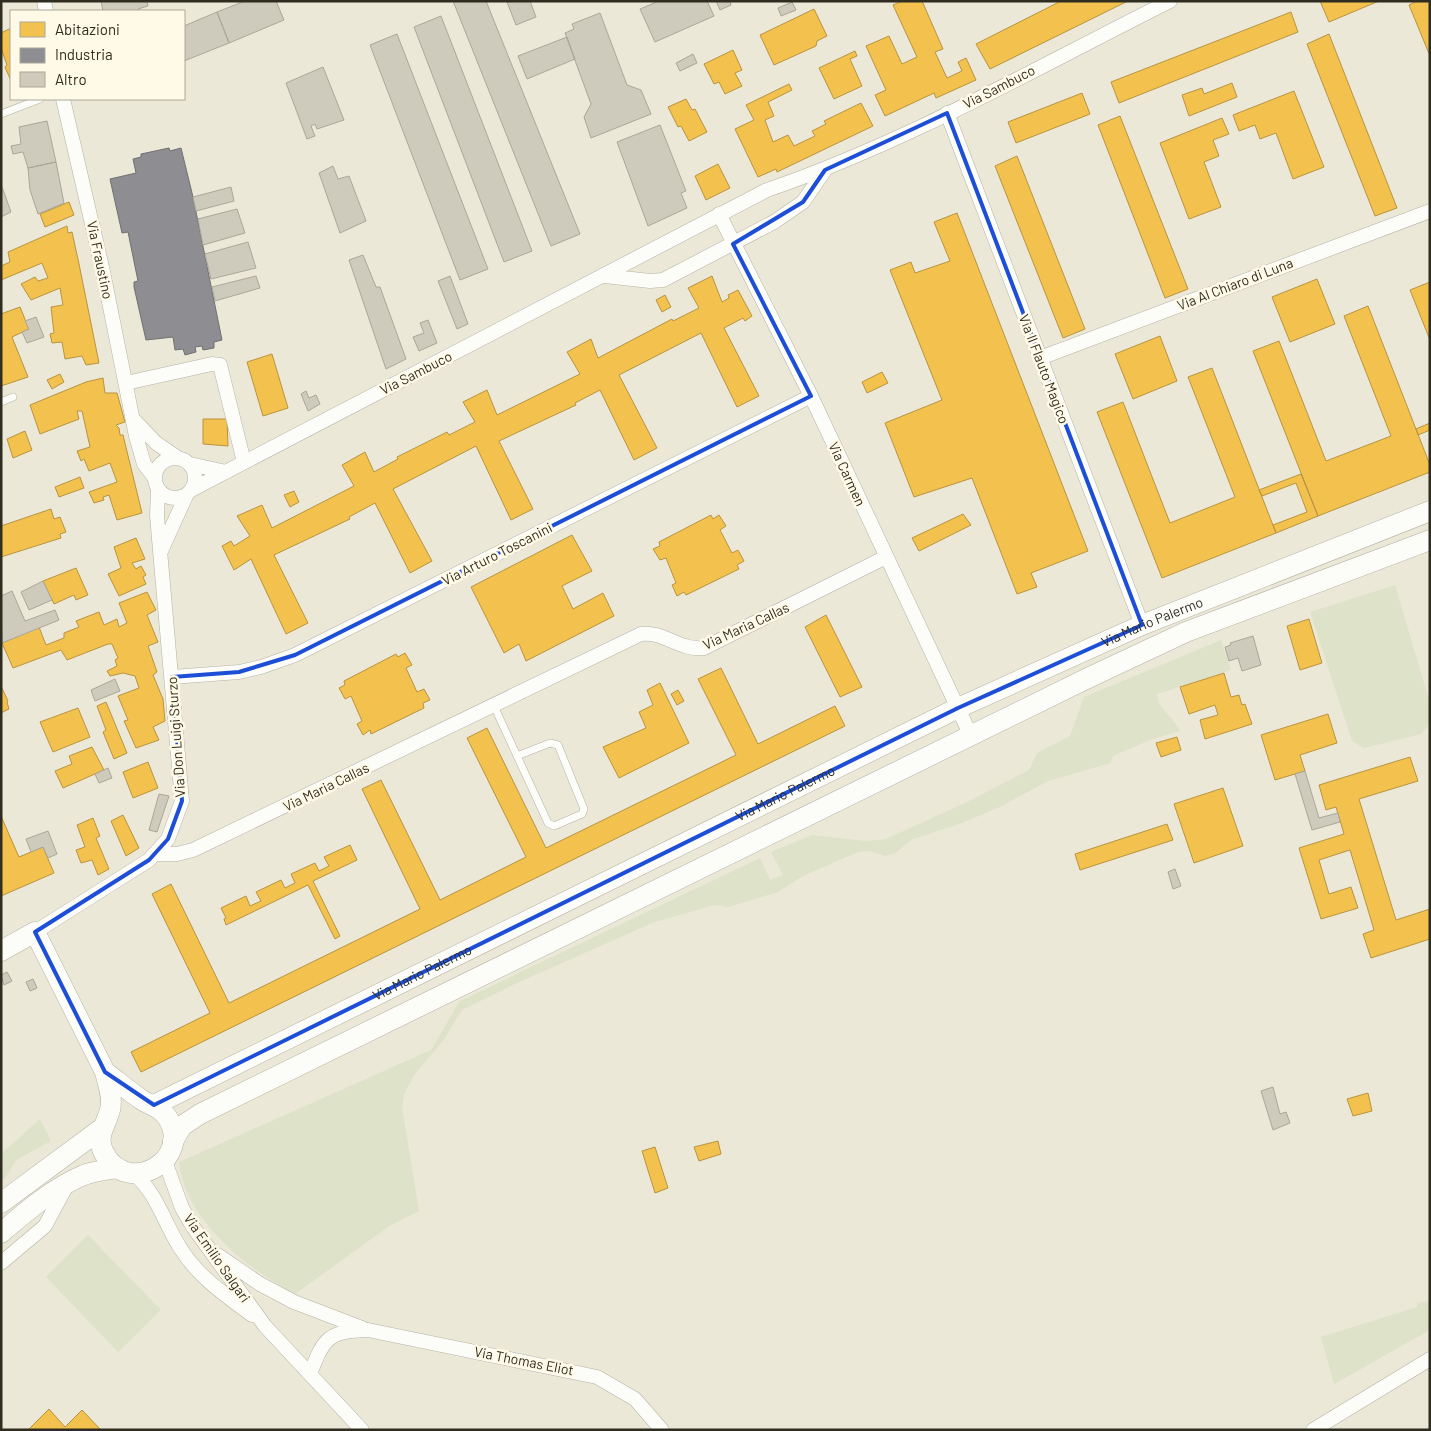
<svg xmlns="http://www.w3.org/2000/svg" width="1431" height="1431" viewBox="0 0 1431 1431" font-family="Barlow,sans-serif">
	<style>
		.green { fill: #dee2c9 }
		.homes { fill: #f2c14e; stroke: #b89440 }
		.industry { fill: #8d8d92; stroke: #717070 }
		.building { fill: #cecbbd; stroke: #aaa799 }
		.lines { fill: none; stroke-linecap: round; stroke-linejoin: round }
		.lane-casing { stroke: #b6b2a5; stroke-width: 8 }
		.street-casing { stroke: #b6b2a5; stroke-width: 15 }
		.secondary-casing { stroke: #b6b2a5; stroke-width: 21 }
		.lane { stroke: #fcfcf9; stroke-width: 7 }
		.street { stroke: #fcfcf9; stroke-width: 14 }
		.secondary { stroke: #fcfcf9; stroke-width: 20 }
		.marked { fill: none; stroke: #1d4ed8; stroke-width: 4; stroke-linejoin: round }
		.labels { text-anchor: middle; stroke-width: 5; stroke-linejoin: round; paint-order: stroke }
		.street-label { font-size: 14px; fill: #2f2c20; stroke: #fffae8 }
	</style>
	<rect width="100%" height="100%" fill="#ece8d7"/>
	<path class="green" d="M1395,585L1430,703V724L1421,734L1364,748L1352,741L1310,612Z
		M1221,640L1231,670L1157,694C1158,710 1173,716 1180,731L1150,740L1113,756L1111,763L1048,781L1002,806L962,823L911,840L894,854L885,856L870,851L858,852L803,876L778,892L728,907L714,905L652,923L517,983L462,1010L443,1041L414,1075L404,1095L402,1107L419,1211L391,1225L295,1294C247,1269 185,1220 179,1162L431,1050L459,1002L462,1000L760,858L770,880L783,875L771,852L812,835L866,841L886,839L967,802L1029,770L1037,753L1070,736L1084,697Z
		M40,1119L51,1141L16,1160L6,1177L1,1181V1154Z
		M88,1235L161,1310L118,1352L46,1277Z
		M1430,1301V1330L1334,1384L1321,1337L1417,1307L1418,1303Z"/>
	<path class="homes" d="M902,1H922L943,49L935,52L947,78L962,71L958,62L966,58L976,80L936,98L934,93L885,116L875,95L886,90L866,46L889,36L902,64L917,57L893,5Z
		M1061,1H1128L990,69L976,44Z
		M1320,1H1379L1329,22Z
		M1417,1H1430V56L1409,5Z
		M814,9L827,36L817,41L816,46L774,65L760,35Z
		M1291,12L1298,32L1119,103L1111,82Z
		M9,29L11,30V81L5,67L7,65L1,48V33Z
		M1329,34L1397,208L1375,216L1307,44Z
		M733,50L742,70L735,73L742,86L725,94L719,82L714,84L704,64Z
		M855,51L857,56L850,59L862,86L834,99L819,68Z
		M1232,83L1237,97L1189,116L1182,95L1202,88L1204,94Z
		M789,84L792,90L768,102L774,116L765,120L773,142L788,135L794,146L815,136L812,131L826,124L824,121L861,103L873,126L777,172L776,169L758,177L735,129L754,120L746,105Z
		M1294,91L1324,167L1293,179L1276,133L1260,139L1255,125L1239,131L1233,115Z
		M1082,93L1090,114L1016,143L1008,122Z
		M686,99L692,110L695,109L707,132L689,141L681,126L678,127L668,107Z
		M1120,116L1188,289L1165,298L1098,125Z
		M1222,118L1229,134L1213,140L1219,156L1204,162L1221,207L1189,219L1160,143Z
		M1017,156L1085,329L1063,338L995,166Z
		M718,164L730,188L706,200L695,176Z
		M69,202L74,215L45,227L40,214Z
		M957,213L1088,551L1031,573L1037,587L1017,594L972,478L914,497L885,423L942,400L890,270L911,262L915,273L950,261L934,222Z
		M67,226L68,233L72,232L79,264L99,363L86,365L82,356L65,359L62,342L52,343L50,334L54,333L51,307L63,305L60,288L31,300L21,284L35,277L38,281L48,278L42,263L1,280V266L10,262L8,252Z
		M712,276L722,302L729,298L728,295L738,290L752,316L745,321L743,318L724,328L759,396L737,407L701,333L619,375L657,448L634,460L600,390L575,403L576,405L499,441L533,509L511,520L476,446L393,489L432,561L410,573L375,503L349,517L350,519L274,555L308,623L286,634L251,559L234,570L222,546L231,541L234,546L250,536L237,516L262,505L272,528L354,486L342,465L365,452L374,472L398,459L397,457L447,432L449,435L475,422L463,402L487,390L497,415L580,374L567,352L591,339L598,358L672,319L673,321L699,308L688,288Z
		M1317,279L1335,324L1290,342L1272,297Z
		M1430,282V340L1410,290Z
		M665,295L671,307L662,312L656,300Z
		M1368,306L1430,465V472L1318,516L1253,351L1279,341L1326,461L1391,436L1344,316Z
		M20,307L29,329L12,337L28,377L1,386V314Z
		M1160,336L1177,381L1133,399L1115,354Z
		M272,354L288,408L263,416L247,362Z
		M1212,368L1276,533L1162,578L1097,412L1123,402L1170,523L1235,497L1188,377Z
		M882,372L888,383L867,393L862,382Z
		M60,374L64,382L52,389L47,380Z
		M103,378L105,393H117L125,422L116,425L119,428L120,435H123L142,513L117,520L109,495L103,497L104,500L94,503L89,492L117,482L110,463L89,471L84,459L81,461L77,451L90,447L82,411H77L79,419L40,434L30,405L86,382Z
		M203,419H227L228,446L203,444Z
		M1430,423V430L1418,435L1416,429Z
		M25,431L32,450L13,458L7,439Z
		M1301,474L1318,516L1276,533L1273,525L1307,512L1296,483L1262,496L1259,490Z
		M80,477L84,488L59,497L55,487Z
		M294,491L299,502L290,507L284,495Z
		M51,509L54,519L60,517L66,532L60,534L61,538L1,557V526Z
		M963,514L971,525L919,551L912,538Z
		M711,515L713,519L719,515L726,526L720,530L732,553L738,550L744,561L737,565L739,569L686,595L684,592L677,596L672,585L676,583L666,558L660,560L653,549L660,546L659,542Z
		M572,535L592,571L562,586L573,609L603,593L614,616L526,661L519,644L504,653L471,587Z
		M136,538L145,559L132,563L136,569L141,566L146,575L143,577L146,584L119,596L108,574L121,568L114,547Z
		M76,568L88,595L76,600L74,595L54,604L43,581Z
		M147,592L156,610L147,615L158,642L148,646L157,672L153,675L163,699L165,721L153,727L159,740L136,748L124,721L128,720L118,696L139,688L135,676L123,673L110,676L107,671L117,666L115,660L118,658L112,644H108L67,660L61,650L13,668L2,643L39,627L46,645L64,638V633L79,627L76,621L99,612L104,625L117,619L119,627L127,623L119,603Z
		M826,615L862,687L840,697L805,627Z
		M1309,619L1322,663L1300,670L1287,626Z
		M405,653L412,665L406,668L417,692L424,689L430,700L423,703L424,708L371,734L370,730L363,735L357,724L362,721L351,696L345,699L339,688L345,685L344,681L396,654L398,657Z
		M721,668L758,744L835,706L845,726L141,1072L131,1052L210,1013L152,894L171,884L229,1003L420,909L362,789L381,780L440,900L526,857L467,738L487,728L546,848L736,755L698,679Z
		M1224,673L1231,697L1239,695L1242,705L1245,704L1252,724L1205,739L1200,720L1218,715L1215,705L1189,714L1180,687Z
		M660,683L689,743L619,778L603,747L646,728L639,712L653,705L647,690Z
		M1,686L8,701L7,702L9,709L1,713Z
		M678,690L684,701L677,705L671,694Z
		M106,702L127,753L114,759L103,732L106,730L97,706Z
		M78,708L90,737L53,752L40,722Z
		M1328,714L1337,743L1300,755L1305,771L1275,780L1261,735Z
		M1177,737L1181,750L1161,757L1156,743Z
		M92,747L104,770L63,788L55,771L72,764L69,756Z
		M1410,757L1418,781L1359,799L1396,920L1430,909V939L1371,958L1363,934L1374,930L1350,850L1319,860L1329,894L1351,887L1358,908L1321,919L1299,848L1344,834L1336,807L1326,810L1319,785Z
		M148,762L158,788L133,798L123,772Z
		M1223,788L1243,846L1194,863L1174,804Z
		M123,815L139,848L126,856L111,821Z
		M1,816L19,857L43,847L54,873L1,896Z
		M93,818L100,836L96,838L109,869L98,875L92,860L81,863L76,850L85,847L77,825Z
		M1167,824L1173,840L1080,870L1075,854Z
		M350,845L357,860L313,881L340,936L335,939L308,885L226,925L224,919L226,918L221,908L246,896L250,906L261,901L256,892L281,880L285,888L295,883L291,874L315,863L319,871L329,866L324,857Z
		M1368,1093L1372,1111L1353,1116L1347,1099Z
		M718,1141L721,1154L699,1161L694,1147Z
		M655,1147L668,1188L655,1193L642,1151Z
		M49,1409L65,1427L82,1410L101,1430H28Z"/>
	<path class="industry" d="M169,148L170,151L181,148L193,197L222,340L214,342V348L203,350L202,346L195,347L196,352L185,355L183,349L175,350L173,337L146,340L134,287V282L138,281L128,232L122,233L110,179L136,173L133,159L141,157V154Z"/>
	<path class="building" d="M101,1H147L148,6L138,9L139,11H103Z
		M245,1H276L284,20L229,43L217,12Z
		M453,1H486L580,234L551,246Z
		M530,1L536,17L516,25L507,2Z
		M659,1H707L714,16L655,42L640,9Z
		M716,1H730L731,5L720,10Z
		M792,2L796,10L781,16L778,8Z
		M217,12L229,43L184,61V26Z
		M600,13L627,85L641,90L651,114L591,138L584,117L591,104L565,33L574,29L572,24Z
		M441,16L532,251L504,262L414,27Z
		M397,34L488,269L460,280L370,45Z
		M567,37L575,59L527,79L518,56Z
		M693,54L697,63L680,71L676,63Z
		M323,67L344,120L317,129L315,124L311,126L315,136L307,139L286,83Z
		M47,121L56,162L28,168L23,152L13,154L11,146L21,144L19,127Z
		M660,125L686,191L681,193L687,208L648,226L617,142Z
		M56,162L64,203L38,214L30,190L28,168Z
		M333,166L338,179L349,176L366,221L340,233L319,173Z
		M2,187L11,212L1,217V188Z
		M231,187L234,201L196,211L193,197Z
		M237,209L245,233L203,245L198,219Z
		M248,242L256,268L211,279L205,254Z
		M363,255L376,287H380L406,359L386,369L349,260Z
		M256,276L260,288L215,301L212,287Z
		M450,276L468,324L457,329L438,281Z
		M36,317L44,337L27,343L22,332L29,329L25,321Z
		M428,320L437,343L419,351L413,337L424,333L420,323Z
		M306,391L309,398L316,395L320,404L308,411L301,394Z
		M43,581L52,600L29,610L21,592Z
		M12,591L25,621L55,610L59,620L2,643L1,596Z
		M1253,636L1261,665L1242,671L1238,658L1229,661L1225,647L1231,645L1230,643Z
		M115,679L120,691L95,701L91,690Z
		M108,768L112,778L99,783L95,774Z
		M1305,771L1319,818L1338,813L1340,822L1312,830L1295,774Z
		M159,794L169,796L157,832L149,830Z
		M48,831L57,854L48,858L43,847L31,852L26,839Z
		M1175,869L1181,886L1173,889L1168,872Z
		M7,972L12,981L4,985L1,975Z
		M33,979L37,988L30,991L26,982Z
		M1273,1087L1280,1114L1286,1112L1290,1123L1273,1130L1261,1091Z"/>
	<g class="lines">
		<g class="lane-casing">
			<path id="lane" d="M1,114L40,99
				M1,402L13,397
				M494,706L548,823L554,826L582,814L584,809L558,745L550,743L517,756"/>
		</g>
		<g class="street-casing">
			<path id="street" d="M44,1L46,11
				M63,99L102,267L136,436L144,464L154,477
				M947,113L1142,625
				M719,214L811,396L971,736
				M605,276L650,281L663,280L774,222L803,202L825,170
				M1040,358L1430,211
				M126,383L212,364L220,365L244,462
				M135,421L156,443L178,458
				M155 478a20 20 0 1 1 40 0a20 20 0 1 1-40 0Z
				M190,464L226,472
				M191,490L767,190C907,142 1038,67 1170,1
				M161,551L186,496
				M172,677L239,672L261,667L295,655L811,396
				M154,854H177L193,850L641,634C664,631 680,651 704,648L886,557
				M35,932L149,860L168,839L182,801L157,516L158,490
				M165,1161L182,1208L193,1227L265,1326L362,1430
				M134,1174C156,1192 164,1222 179,1246C196,1275 225,1295 252,1315
				M219,1256L260,1284L294,1302L362,1328
				M1,1263L45,1226L67,1185
				M310,1374C324,1338 328,1331 368,1330L597,1377L635,1399L662,1430
				M1313,1430L1430,1359"/>
		</g>
		<g class="secondary-casing">
			<g id="secondary">
				<path d="M1,951L35,932L105,1072C108,1084 113,1097 110,1110C106,1126 95,1136 104,1153C128,1199 195,1158 167,1117C160,1107 151,1106 142,1100C129,1091 117,1081 105,1072"/>
				<path id="s1" d="M154,1105L958,708L1142,625L1430,511"/>
				<path d="M173,1141L182,1126L200,1114L1088,678L1186,632L1430,540"/>
				<path d="M1,1203L101,1129"/>
				<path d="M1,1233C24,1213 56,1186 84,1175C95,1171 106,1170 118,1168"/>
			</g>
		</g>
		<use href="#lane" class="lane"/>
		<use href="#street" class="street"/>
		<use href="#secondary" class="secondary"/>
	</g>
	<path class="marked" d="M947,113L1142,625L958,708L154,1105L105,1072L35,932L149,860L168,839L182,801L172,677L239,672L295,655L811,396L733,244L803,202L825,170Z"/>
	<g class="labels">
		<g class="street-label">
			<text transform="translate(999 87) rotate(-27)" y="5">Via Sambuco</text>
			<text transform="translate(100 260) rotate(78)" y="5">Via Fraustino</text>
			<text transform="translate(1235 284) rotate(-21)" y="5">Via Al Chiaro di Luna</text>
			<text transform="translate(1044 369) rotate(69)" y="5">Via Il Flauto Magico</text>
			<text transform="translate(416 373) rotate(-27)" y="5">Via Sambuco</text>
			<text transform="translate(847 474) rotate(65)" y="5">Via Carmen</text>
			<text transform="translate(497 554) rotate(-27)" y="5">Via Arturo Toscanini</text>
			<text dy="5" stroke="none"><textPath href="#s1" startOffset="1109">Via Mario Palermo</textPath></text>
			<text transform="translate(746 626) rotate(-25)" y="5">Via Maria Callas</text>
			<text transform="translate(176 737) rotate(-94)" y="5">Via Don Luigi Sturzo</text>
			<text transform="translate(326 787) rotate(-26)" y="5">Via Maria Callas</text>
			<text dy="5" stroke="none"><textPath href="#s1" startOffset="704">Via Mario Palermo</textPath></text>
			<text dy="5" stroke="none"><textPath href="#s1" startOffset="299">Via Mario Palermo</textPath></text>
			<text transform="translate(217 1258) rotate(55)" y="5">Via Emilio Salgari</text>
			<text transform="translate(524 1361) rotate(11)" y="5">Via Thomas Eliot</text>
		</g>
	</g>
	<rect width="1431" height="1431" fill="none" stroke="#2f2c20" stroke-width="5"/>
	<rect x="10" y="10" width="175" height="90" fill="#fffae8" stroke="#aca898"/>
	<rect x="20" y="22" width="25" height="15" fill="#f2c14e" stroke="#aca898"/>
	<text x="55" y="35" font-size="15" fill="#2f2c20">Abitazioni</text>
	<rect x="20" y="48" width="25" height="15" fill="#8d8d92" stroke="#aca898"/>
	<text x="55" y="60" font-size="15" fill="#2f2c20">Industria</text>
	<rect x="20" y="72" width="25" height="15" fill="#cecbbd" stroke="#aca898"/>
	<text x="55" y="85" font-size="15" fill="#2f2c20">Altro</text>
</svg>
